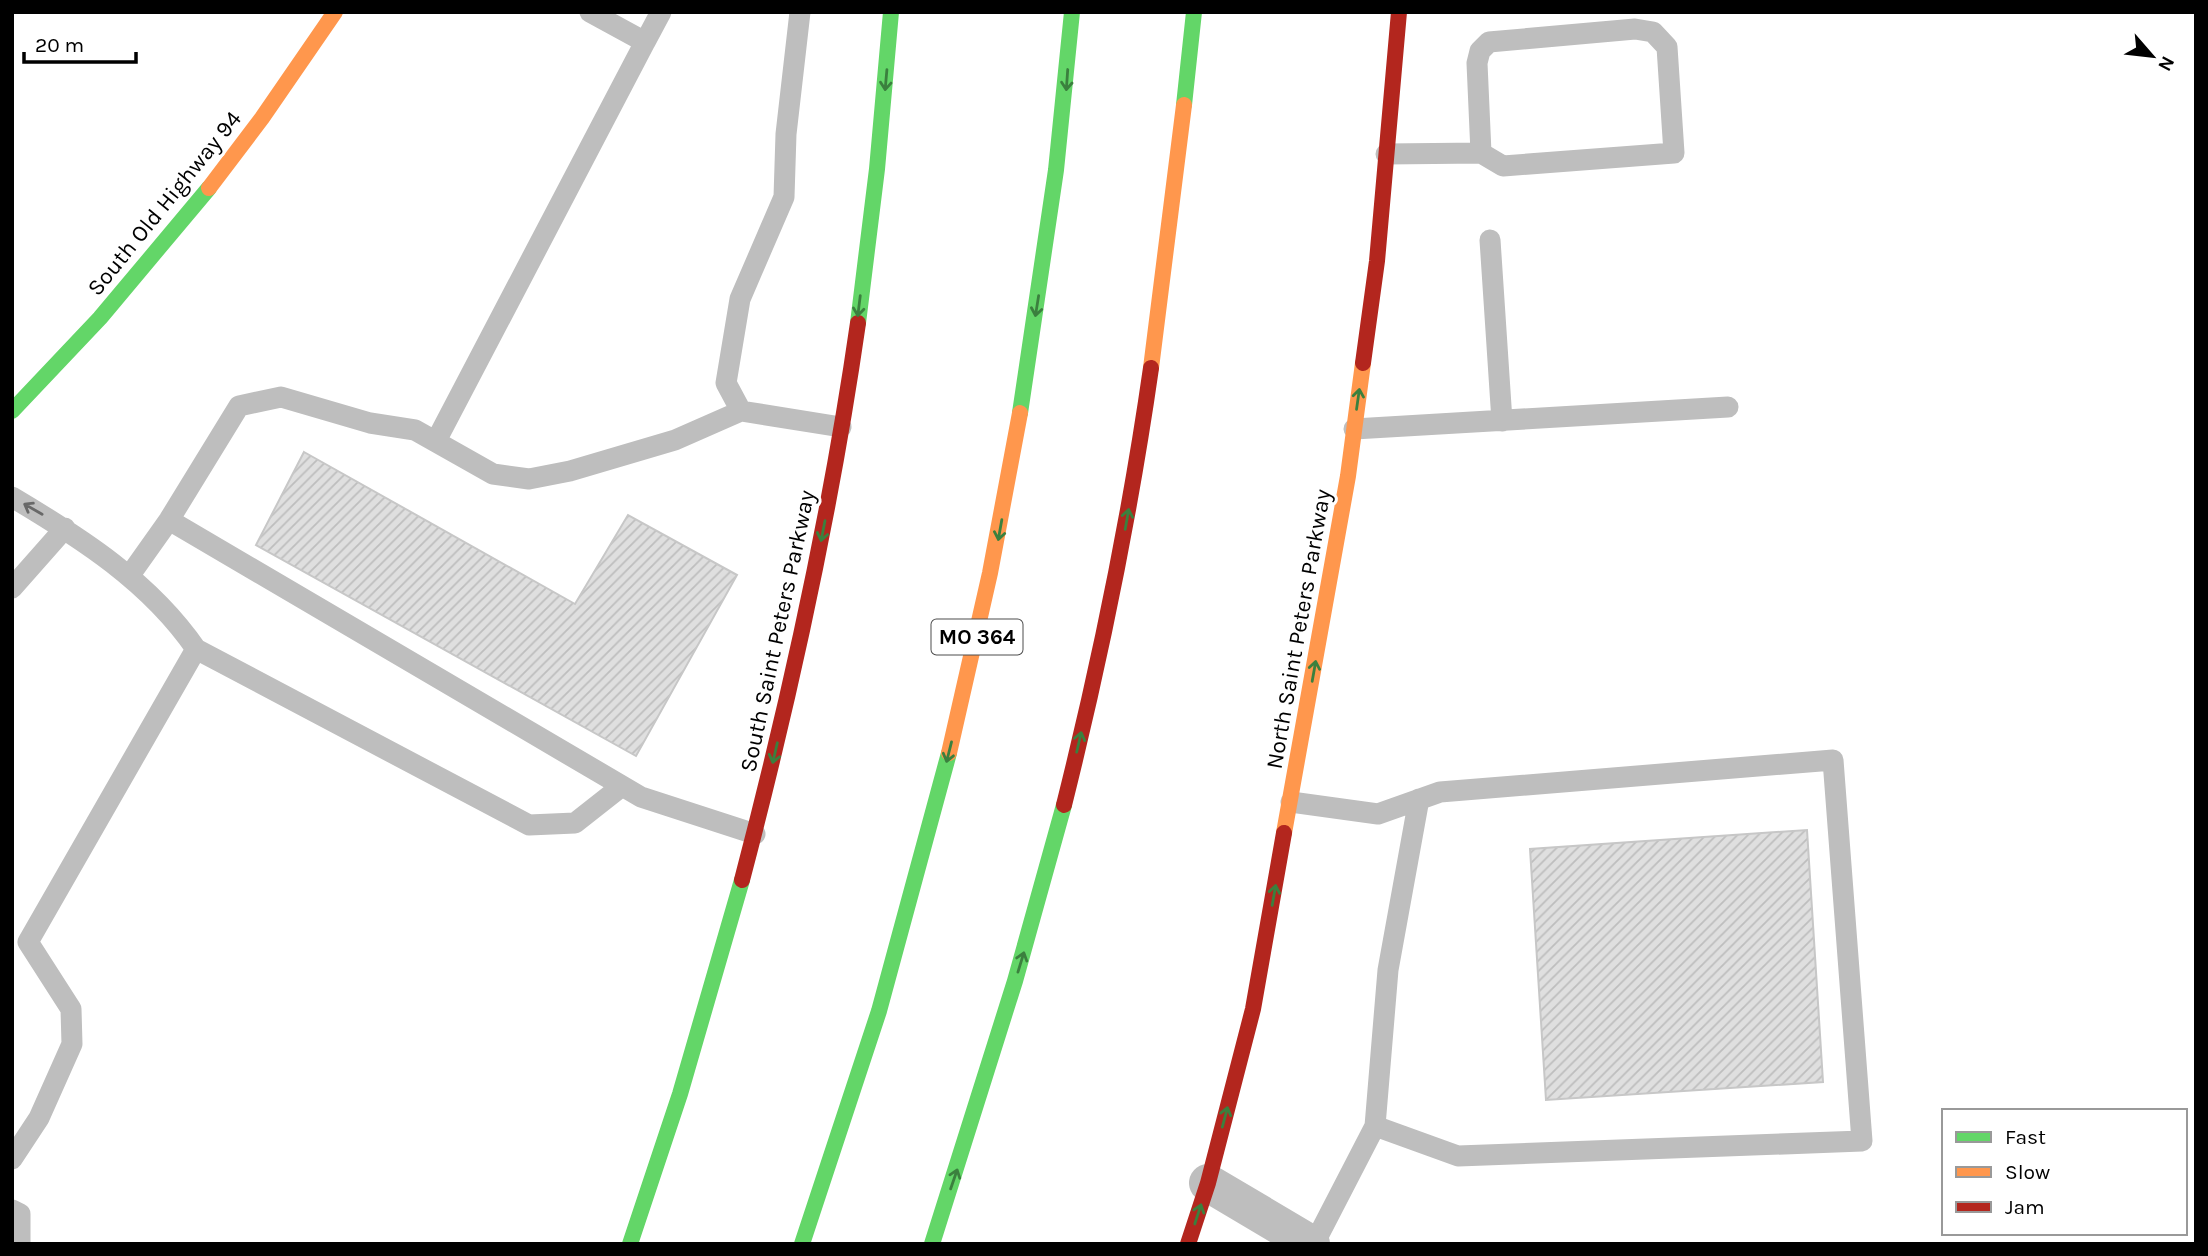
<svg xmlns="http://www.w3.org/2000/svg" width="2208" height="1256" viewBox="0 0 2208 1256" font-family="Karla,sans-serif">
	<style>
		.building { fill: url(#building-hatch); stroke: #c7c7c7; stroke-width: 2 }
		.lines { fill: none; stroke-linecap: round; stroke-linejoin: round }
		.lane { stroke: #bebebe; stroke-width: 21 }
		.street { stroke: #bebebe; stroke-width: 38 }
		.fast { stroke: #63d668; stroke-width: 16 }
		.slow { stroke: #ff974d; stroke-width: 16 }
		.jam { stroke: #b3261e; stroke-width: 16 }
		.oneway { stroke: #3b803e }
		.oneway2 { stroke: #686868 }
		.labels { text-anchor: middle; stroke-width: 6; stroke-linejoin: round; paint-order: stroke }
		.shield { fill: #fff; stroke: #4c4c4c; stroke-width: 2 }
		.shield-label { font-size: 21px; font-weight: bold; fill: #000 }
		.street-label { font-size: 23px; fill: #000; stroke: #fff }
	</style>
	<defs>
		<pattern id="building-hatch" width="6" height="6" patternUnits="userSpaceOnUse" patternTransform="scale(1.75)"><rect width="6" height="6" fill="#dfdfdf"/><path d="M-1 1l2-2M0 6l6-6M5 7l2-2" fill="none" stroke="#bebebe"/></pattern>
	</defs>
	<rect width="100%" height="100%" fill="#fff"/>
	<path class="building" d="M304,452L575,604L628,515L737,575L636,756L256,545Z
		M1807,830L1823,1082L1546,1100L1530,849Z"/>
	<g class="lines">
		<path class="lane" d="M800,12L786,134L784,197L740,299L726,383L741,411L841,427
			M645,42L661,12
			M1386,154L1481,153L1503,166L1674,153L1667,47L1653,32L1635,29L1489,42L1480,51L1477,63L1481,153
			M1490,240L1502,421
			M1354,429L1728,407
			M436,441L645,42L590,12
			M12,497C81,538 150,582 196,649L28,942L71,1009L72,1044L39,1118L12,1159
			M169,520L641,797L755,834
			M130,575L169,520L239,406L281,397L370,423L415,430L493,474L529,479L570,471L675,440L741,411
			M12,588L65,528
			M196,649L529,825L575,823L622,786
			M1291,802L1378,814L1440,792L1833,760L1862,1141L1458,1156L1375,1126L1314,1244
			M1375,1126L1388,970L1419,799
			M12,1210L20,1214V1244"/>
		<path class="street" d="M1208,1183L1311,1244"/>
		<path class="fast" d="M1184,105L1194,12
			M858,323L877,169L891,12
			M12,411L100,318L209,188
			M1020,413L1056,170L1072,12
			M630,1244L680,1094L742,880
			M802,1244L879,1011L949,753
			M932,1244L1015,981L1064,805"/>
		<path class="slow" d="M209,188L262,118L335,12
			M1151,368L1184,105
			M949,753L990,573L1020,413
			M1284,833L1348,476L1363,363"/>
		<path class="jam" d="M1363,363L1377,261L1399,12
			M1064,805C1100,661 1130,515 1151,368
			M742,880C790,697 831,511 858,323
			M1188,1244L1208,1183L1253,1009L1284,833"/>
	</g>
	<defs><path id="oneway-shaft" d="M-6 0H5M1.5-3L5.5 0L1.5 3" fill="none" stroke-width="1.6" stroke-linecap="round" stroke-linejoin="round" transform="scale(1.75)"/></defs>
	<g class="oneway">
		<use href="#oneway-shaft" transform="translate(886 80) rotate(95)"/>
		<use href="#oneway-shaft" transform="translate(1067 80) rotate(94)"/>
		<use href="#oneway-shaft" transform="translate(859 306) rotate(97)"/>
		<use href="#oneway-shaft" transform="translate(1037 306) rotate(99)"/>
		<use href="#oneway-shaft" transform="translate(1358 399) rotate(-82)"/>
		<use href="#oneway-shaft" transform="translate(1127 519) rotate(-80)"/>
		<use href="#oneway-shaft" transform="translate(1000 530) rotate(100)"/>
		<use href="#oneway-shaft" transform="translate(823 531) rotate(101)"/>
		<use href="#oneway-shaft" transform="translate(1314 671) rotate(-80)"/>
		<use href="#oneway-shaft" transform="translate(1079 742) rotate(-77)"/>
		<use href="#oneway-shaft" transform="translate(949 752) rotate(104)"/>
		<use href="#oneway-shaft" transform="translate(775 753) rotate(103)"/>
		<use href="#oneway-shaft" transform="translate(1274 895) rotate(-80)"/>
		<use href="#oneway-shaft" transform="translate(1021 962) rotate(-73)"/>
		<use href="#oneway-shaft" transform="translate(1225 1117) rotate(-75)"/>
		<use href="#oneway-shaft" transform="translate(954 1179) rotate(-71)"/>
		<use href="#oneway-shaft" transform="translate(1198 1214) rotate(-72)"/>
	</g>
	<use class="oneway2" href="#oneway-shaft" transform="translate(33 509) rotate(-150)"/>
	<g class="labels">
		<rect class="shield" x="931.5" y="619.5" width="91" height="35" rx="5"/>
		<g class="shield-label">
			<text x="977" y="644">MO 364</text>
		</g>
		<g class="street-label">
			<text transform="translate(164 203) rotate(-51)" y="8">South Old Highway 94</text>
			<text transform="translate(1298 629) rotate(-80)" y="8">North Saint Peters Parkway</text>
			<text transform="translate(777 631) rotate(-78)" y="8">South Saint Peters Parkway</text>
		</g>
	</g>
	<rect width="2208" height="1256" fill="none" stroke="#000000" stroke-width="28"/>
	<rect x="1942" y="1109" width="245" height="126" fill="#ffffff" stroke="#999999" stroke-width="2"/>
	<rect x="1956" y="1132" width="35" height="10" fill="#63d668" stroke="#999999" stroke-width="2"/>
	<text x="2005" y="1144" font-size="21" fill="#000000">Fast</text>
	<rect x="1956" y="1167" width="35" height="10" fill="#ff974d" stroke="#999999" stroke-width="2"/>
	<text x="2005" y="1179" font-size="21" fill="#000000">Slow</text>
	<rect x="1956" y="1202" width="35" height="10" fill="#b3261e" stroke="#999999" stroke-width="2"/>
	<text x="2005" y="1214" font-size="21" fill="#000000">Jam</text>
	<g transform="translate(2152 56) rotate(118)" stroke="#ffffff" stroke-width="5" paint-order="stroke">
	<path d="M0-5L12 26L0 18L-12 26Z" fill="#000000"/>
	<text y="-10" font-size="19" font-weight="bold" text-anchor="middle" fill="#000000">N</text>
	</g>
	<path d="M24 52v10h112v-10" fill="none" stroke="#000000" stroke-width="3.5"/>
	<text x="35" y="52" font-size="21" fill="#000000" stroke="#ffffff" stroke-width="5" paint-order="stroke">20 m</text>
</svg>
